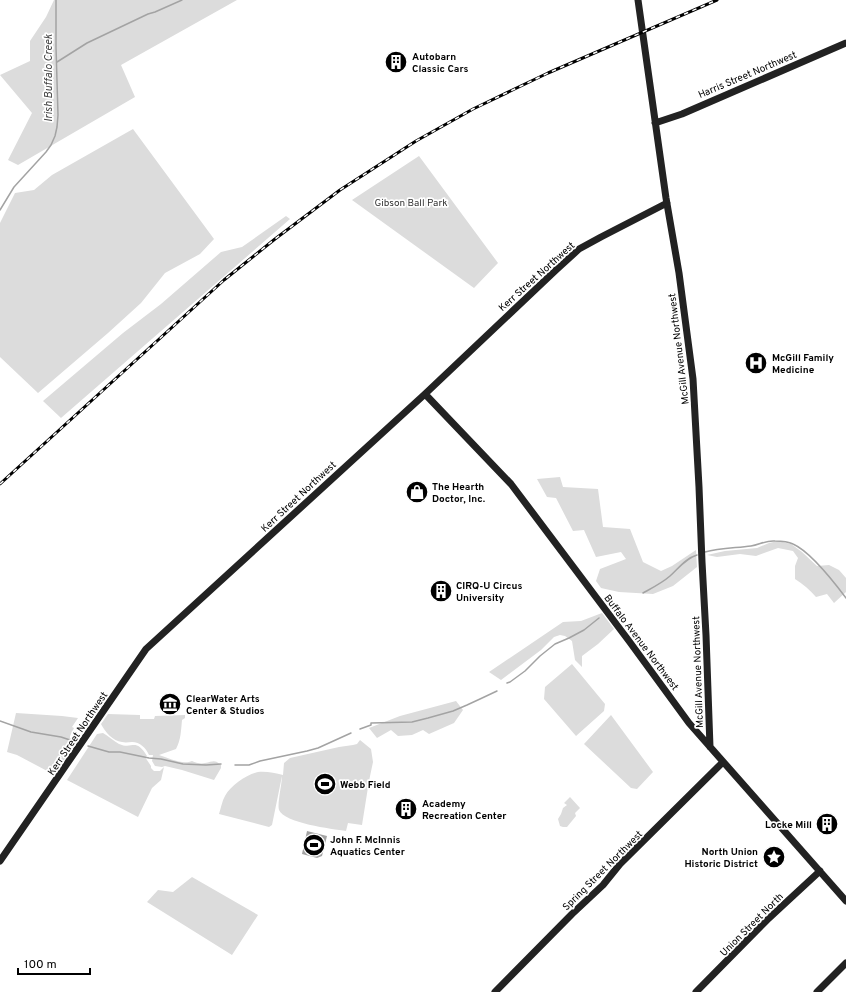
<svg xmlns="http://www.w3.org/2000/svg" width="846" height="992" viewBox="0 0 846 992" font-family="Overpass,sans-serif">
	<style>
		.green { fill: #dcdcdc }
		.water { fill: #a3a3a3 }
		.lines { fill: none; stroke-linecap: round; stroke-linejoin: round }
		.stream { stroke: #a3a3a3; stroke-width: 1.5 }
		.secondary { stroke: #222; stroke-width: 7 }
		.rail-casing { stroke: #000; stroke-width: 3 }
		.rail { stroke: #fff; stroke-width: 1.5; stroke-dasharray: 4.5; stroke-linecap: butt }
		.labels { text-anchor: middle; stroke-width: 3.5; stroke-linejoin: round; paint-order: stroke }
		.poi-label { font-size: 10px; font-weight: bold; fill: #000; stroke: #fff; text-anchor: start }
		.street-label { font-size: 10px; fill: #000; stroke: #fff }
		.park-label { font-size: 10px; fill: #333; stroke: #fff }
		.water-label { font-size: 11px; font-style: italic; fill: #444; stroke: #fff }
	</style>
	<rect width="100%" height="100%" fill="#fff"/>
	<path class="green" d="M54,0H237L121,65L135,97L18,165L8,160L32,113L0,75L30,61V41L46,17Z
		M133,129L214,239L200,254L165,273L141,303L108,333L38,393L0,357V223L15,193L34,190L52,175Z
		M419,156L498,263L474,288L352,200Z
		M286,216L290,219L61,418L43,401L123,333L161,304L221,252L242,247Z
		M560,477L563,487L598,489L603,527L630,529L643,562L661,571L672,566L696,550L697,567L673,586L653,594L619,592L601,588L596,581L600,569L626,559L621,552L596,557L584,530L573,531L556,498L547,497L537,479Z
		M778,541L791,544L802,552L817,566L829,565L839,570L846,578V592L834,603L827,594L816,597C810,590 803,584 795,579V566L798,558L793,551L778,548L756,556L740,554L717,557L707,555L725,551L757,548L769,543Z
		M602,613L614,629L598,644L582,656V667L575,660L572,641L565,636L560,635L554,637L541,650L501,680L489,672L563,622L581,621Z
		M572,664L605,704L604,711L576,736L544,699L545,687Z
		M456,701L463,710L454,723L429,734L423,730L412,735L398,736L391,730L377,738L369,728L400,716Z
		M16,713L62,716L78,718L72,727L74,728L70,736V738L78,739L57,770L51,773L17,755L7,752Z
		M108,714L140,715V719H154L155,716L185,715V718L182,720C181,730 181,740 176,749L159,755C168,758 183,765 192,761C196,763 201,764 205,763C213,762 214,759 221,765V768L214,780L182,770L165,766L162,767L155,766L152,761L153,755H149C146,748 140,742 132,742C129,742 126,743 122,742C113,741 105,732 101,724Z
		M611,715L653,772L637,789L631,788L584,744Z
		M103,733C108,736 114,741 119,744C133,750 135,737 147,756L145,757L151,766V768L154,771H160L164,767L161,780L152,788L138,817L67,780L97,734Z
		M360,740L371,749L373,762L369,781L362,825L348,823L346,831C332,829 284,823 279,810C277,804 282,784 282,776L272,825L269,827L219,814C221,808 222,801 225,796C231,785 246,775 258,772C266,771 275,773 283,775L284,763L290,758L339,747L353,745L357,744Z
		M570,797L580,808L575,813L576,816L567,827H563L560,826L558,819L561,814L563,808L567,805L564,803Z
		M192,877L258,915L232,955L147,902L158,890L173,892Z"/>
	<path class="water" d="M307,831L327,836L322,856L317,858L302,854Z"/>
	<g class="lines">
		<path class="stream" d="M57,62L87,43L148,14L155,12L182,0
			M0,210L14,187L46,152L51,145L55,136L57,127L58,115L56,47V0
			M705,552C719,548 736,548 751,546C759,545 766,540 775,541C781,541 787,541 793,544C811,552 834,582 846,598
			M643,593C652,588 662,583 670,576C678,569 686,558 697,555
			M507,683L510,682L525,671L540,656L555,644L569,638L584,630L599,618
			M0,721L31,732L61,737L76,742
			M360,729L371,725V723L412,722L428,718L453,711L467,705L480,699L497,691
			M88,746L109,752H120L149,758L161,759L183,764L206,765L221,764
			M235,765H249L260,761L307,751L318,748L351,733"/>
		<path class="secondary" d="M638,0L666,198L679,273L693,379L699,487L702,562L706,635L710,747
			M655,123L682,114L846,43
			M425,394L511,484L629,641L689,723L846,901
			M0,861L146,649L425,394L556,270L579,249L601,237L667,203
			M495,992L572,914L603,885L620,864L723,762
			M696,992L767,920L820,871
			M817,992L846,963"/>
		<g class="rail-casing">
			<path id="rail" d="M0,484L224,280L275,239L340,190L416,141L473,109L548,73L717,0"/>
		</g>
		<use href="#rail" class="rail"/>
	</g>
	<defs>
		<g id="building-disc" transform="scale(1.15)"><circle r="9.5" fill="#000" stroke="#fff"/><path d="M-4-6H4V6H1V3H-1V6H-4ZM-2.5-4.3h1.7v1.8h-1.7ZM.8-4.3h1.7v1.8H.8ZM-2.5-1h1.7V.8h-1.7ZM.8-1h1.7V.8H.8Z" fill="#fff"/></g>
		<g id="hospital-disc" transform="scale(1.15)"><circle r="9.5" fill="#000" stroke="#fff"/><path d="M-5-5h3v3.5h4V-5h3V5h-3V1.5h-4V5h-3Z" fill="#fff"/></g>
		<g id="shop-disc" transform="scale(1.15)"><circle r="9.5" fill="#000" stroke="#fff"/><path d="M-5-2.5h2.3a2.7 3.5 0 0 1 5.4 0H5L5.5 6h-11ZM-1.5-2.5h3a1.5 2.3 0 0 0-3 0Z" fill="#fff"/></g>
		<g id="museum-disc" transform="scale(1.15)"><circle r="9.5" fill="#000" stroke="#fff"/><path d="M0-6L6-3V-2H-6V-3ZM-5-1h2V3h-2ZM-1-1h2V3h-2ZM3-1h2V3H3ZM-6 4H6V6H-6Z" fill="#fff"/></g>
		<g id="stadium-disc" transform="scale(1.15)"><circle r="9.5" fill="#000" stroke="#fff"/><path d="M0-5a6.5 5 0 1 0 0 10a6.5 5 0 1 0 0-10ZM-3.5-1.8h7v3.6h-7Z" fill="#fff"/></g>
		<g id="sight-disc" transform="scale(1.15)"><circle r="9.5" fill="#000" stroke="#fff"/><path d="M0-6L1.8-2.2L6-1.7L2.9 1.2L3.7 5.4L0 3.3L-3.7 5.4L-2.9 1.2L-6-1.7L-1.8-2.2Z" fill="#fff"/></g>
	</defs>
	<g fill-rule="evenodd">
		<use href="#building-disc" x="396" y="62"/>
		<use href="#hospital-disc" x="756" y="363"/>
		<use href="#shop-disc" x="417" y="492"/>
		<use href="#building-disc" x="441" y="591"/>
		<use href="#museum-disc" x="170" y="704"/>
		<use href="#stadium-disc" x="325" y="784"/>
		<use href="#building-disc" x="406" y="809"/>
		<use href="#building-disc" x="827" y="824"/>
		<use href="#stadium-disc" x="314" y="845"/>
		<use href="#sight-disc" x="774" y="857"/>
	</g>
	<g class="labels">
		<g class="poi-label">
			<text x="412" y="60">Autobarn<tspan x="412" dy="12">Classic Cars</tspan></text>
			<text x="772" y="361">McGill Family<tspan x="772" dy="12">Medicine</tspan></text>
			<text x="432" y="490">The Hearth<tspan x="432" dy="12">Doctor, Inc.</tspan></text>
			<text x="456" y="589">CIRQ-U Circus<tspan x="456" dy="12">University</tspan></text>
			<text x="186" y="702">ClearWater Arts<tspan x="186" dy="12">Center &amp; Studios</tspan></text>
			<text x="340" y="788">Webb Field</text>
			<text x="422" y="807">Academy<tspan x="422" dy="12">Recreation Center</tspan></text>
			<text x="812" y="828" text-anchor="end">Locke Mill</text>
			<text x="330" y="843">John F. McInnis<tspan x="330" dy="12">Aquatics Center</tspan></text>
			<text x="758" y="855" text-anchor="end">North Union<tspan x="758" dy="12">Historic District</tspan></text>
		</g>
		<g class="street-label">
			<text transform="translate(747 74) rotate(-23)" y="4">Harris Street Northwest</text>
			<text transform="translate(536 276) rotate(-42)" y="4">Kerr Street Northwest</text>
			<text transform="translate(678 349) rotate(-97)" y="4">McGill Avenue Northwest</text>
			<text transform="translate(298 496) rotate(-43)" y="4">Kerr Street Northwest</text>
			<text transform="translate(642 642) rotate(53)" y="4">Buffalo Avenue Northwest</text>
			<text transform="translate(697 672) rotate(-92)" y="4">McGill Avenue Northwest</text>
			<text transform="translate(77 733) rotate(-56)" y="4">Kerr Street Northwest</text>
			<text transform="translate(602 870) rotate(-45)" y="4">Spring Street Northwest</text>
			<text transform="translate(751 924) rotate(-45)" y="4">Union Street North</text>
		</g>
		<g class="park-label">
			<text x="411" y="206">Gibson Ball Park</text>
		</g>
		<g class="water-label">
			<text transform="translate(48 78) rotate(-90)" y="4">Irish Buffalo Creek</text>
		</g>
	</g>
	<path d="M18 968v6h72v-6" fill="none" stroke="#000000" stroke-width="2"/>
	<text x="24" y="968" font-size="12" fill="#000000" stroke="#ffffff" stroke-width="3" paint-order="stroke">100 m</text>
</svg>
